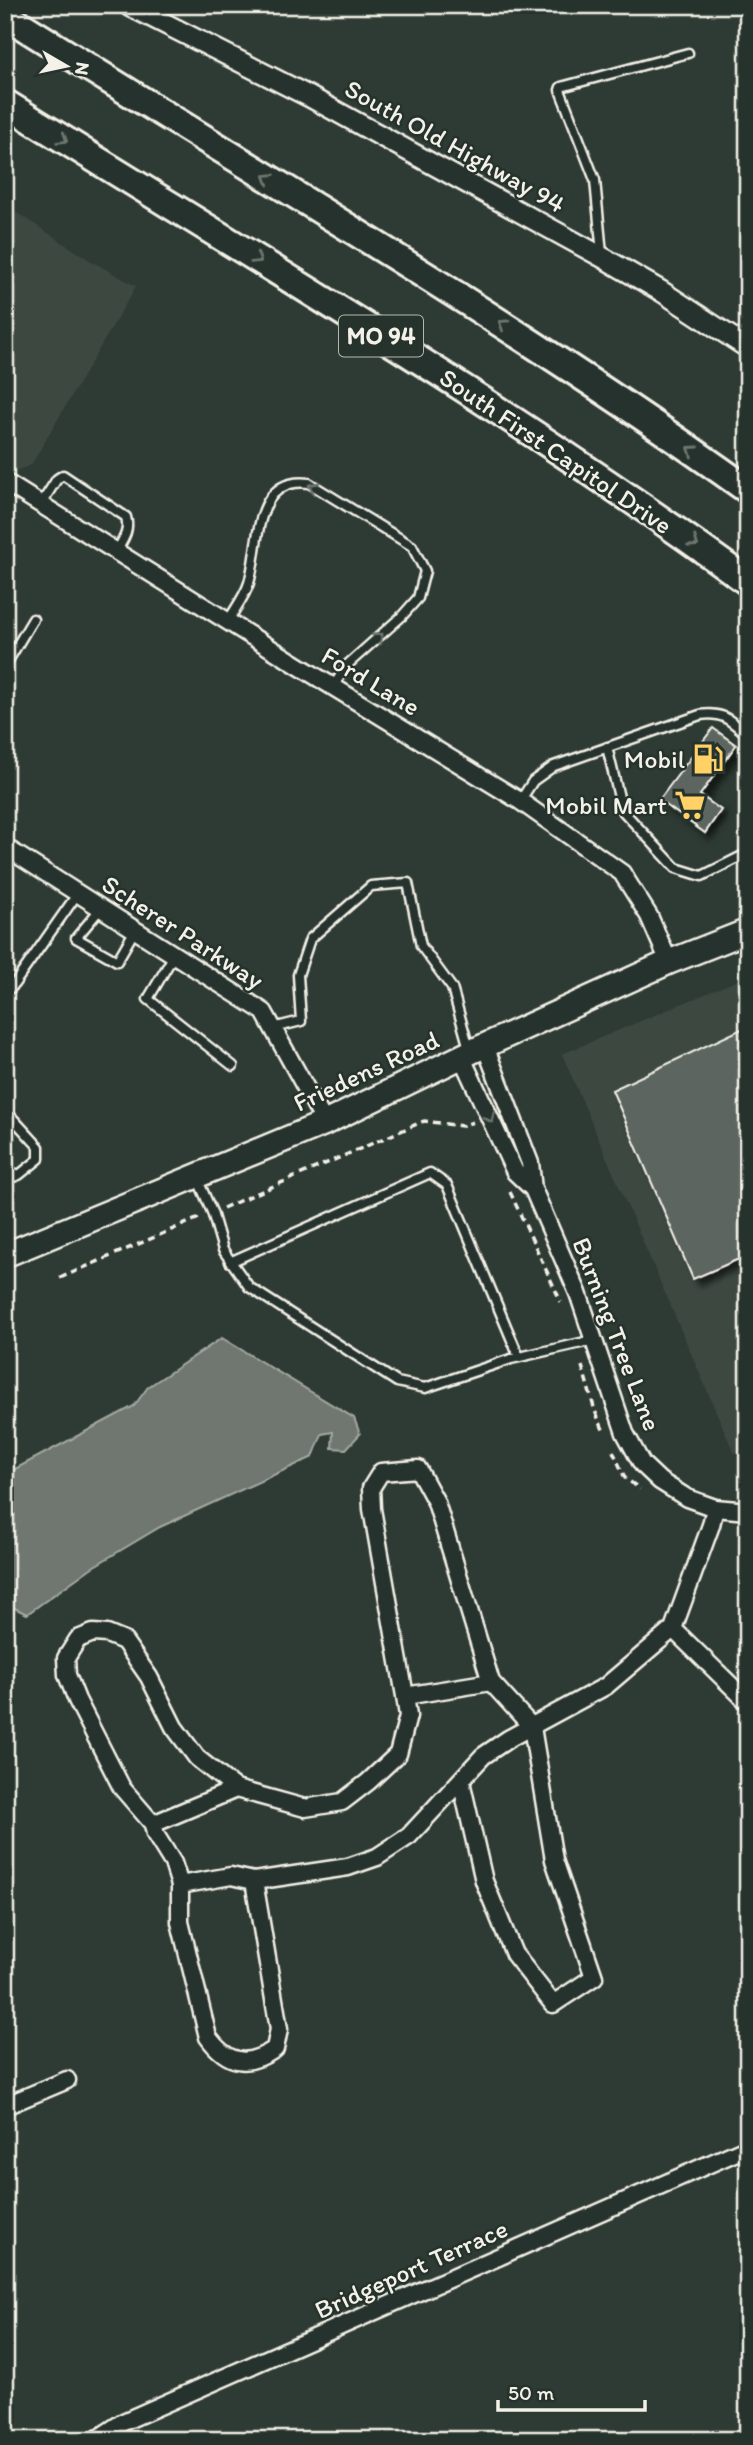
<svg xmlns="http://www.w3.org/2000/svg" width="753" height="2445" viewBox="0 0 753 2445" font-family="Itim,sans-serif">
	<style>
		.built { fill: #3c4841 }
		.water { fill: #6f7770; stroke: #a4a8a0; stroke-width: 2 }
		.building { fill: #5c655e; stroke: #f4f1e8; stroke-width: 2; filter: url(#shadow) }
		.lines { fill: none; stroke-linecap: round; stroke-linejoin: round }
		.service-casing { stroke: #f4f1e8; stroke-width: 13 }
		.minor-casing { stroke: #f4f1e8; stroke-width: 21 }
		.tertiary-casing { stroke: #f4f1e8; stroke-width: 24 }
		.secondary-casing { stroke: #f4f1e8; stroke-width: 28 }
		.trunk-casing { stroke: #f4f1e8; stroke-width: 32 }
		.path { stroke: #f4f1e8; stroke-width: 3.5; stroke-dasharray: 7 5; stroke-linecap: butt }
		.service { stroke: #26332d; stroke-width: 8 }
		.minor { stroke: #26332d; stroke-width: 16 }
		.tertiary { stroke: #26332d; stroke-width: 19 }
		.secondary { stroke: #26332d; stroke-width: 23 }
		.trunk { stroke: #26332d; stroke-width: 26 }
		.oneway { stroke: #6e766e }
		.labels { text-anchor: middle; stroke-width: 5; stroke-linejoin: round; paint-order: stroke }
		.shield { fill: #26332d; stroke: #b6b8b0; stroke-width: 2 }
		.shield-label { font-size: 24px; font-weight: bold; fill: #f4f1e8 }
		.street-label { font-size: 26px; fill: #f4f1e8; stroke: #26332d }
		.poi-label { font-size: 26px; fill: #f4f1e8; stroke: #26332d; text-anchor: end }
	</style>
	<defs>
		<filter id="shadow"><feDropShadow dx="6" dy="6" stdDeviation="3.5" flood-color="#0009"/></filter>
	</defs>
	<rect width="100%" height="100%" fill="#2e3b34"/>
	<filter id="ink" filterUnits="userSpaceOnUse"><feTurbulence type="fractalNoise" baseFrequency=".0143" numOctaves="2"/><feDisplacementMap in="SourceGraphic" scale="14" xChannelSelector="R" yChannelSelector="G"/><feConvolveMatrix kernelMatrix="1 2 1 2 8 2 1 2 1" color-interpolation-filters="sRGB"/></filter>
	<g filter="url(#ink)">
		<path class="built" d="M5,205L91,261L136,286L31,465L12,472L5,468Z
			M748,976V1447L734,1453L562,1054Z"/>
		<path class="water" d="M222,1338L354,1418L360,1434L346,1449L332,1448L333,1432L322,1434L313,1457L160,1527L91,1568L27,1614L10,1606L5,1597V1471L15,1469L134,1406L148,1387Z"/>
		<path class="building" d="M713,728L736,745L700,795L721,810L705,833L659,800Z
			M748,1026V1255L693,1279L612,1090Z"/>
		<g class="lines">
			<g class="service-casing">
				<path id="service" d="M602,254L595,180L560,90L561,87L688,53
					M41,504L57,479L63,475L126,517C130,531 123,540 116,552
					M228,621C235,609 245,596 249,583C260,546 252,476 309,483L412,546L425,571L418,598L402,616L347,665L333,687
					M5,666L33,619
					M607,747L622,810L676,868L702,876L748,853
					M520,801L533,781L554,766L700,715C724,711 730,721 748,735
					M101,908L76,938L117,961L135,930
					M174,955L148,999L233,1066
					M5,991L12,987L78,893
					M273,1028L301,1021L298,975L310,939L371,886L408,883L421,946L452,988L470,1052
					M5,1110L39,1147V1159L19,1175L5,1180
					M5,1170L19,1175
					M198,1180L212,1212L223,1250L249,1287L397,1382L425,1388L511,1359L594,1340
					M230,1262L430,1173L447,1185L519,1357"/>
			</g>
			<g class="minor-casing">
				<path id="minor" d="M5,482L299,666L520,801L622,873L649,916L669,962
					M5,847L264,1012L325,1123
					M485,1046L530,1163L533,1189L578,1293L625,1433L642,1464L660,1481L687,1498L715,1508L748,1511
					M461,1056L515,1172L533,1189
					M673,1629L748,1702
					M405,1696L372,1509L371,1488L381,1472L418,1469L436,1502L491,1682
					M236,1789L197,1758L174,1727L149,1677L124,1641L107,1634L93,1633L78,1639L66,1658L67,1675L77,1700L122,1788L153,1824L155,1834L173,1863L180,1885L231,1876L254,1881L348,1867L377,1857L409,1836L483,1756L508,1739L606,1686L673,1629L711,1525L715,1508
					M153,1824L236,1789L305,1808L342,1802L368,1782L398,1754L408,1716L405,1696L491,1682L532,1727L554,1860L594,1977L553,2004L514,1954L484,1881L461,1781
					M180,1885V1922L208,2037C228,2065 248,2067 275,2049L279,2029L254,1881
					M5,2106L67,2080
					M96,2440L123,2422L748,2147"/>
			</g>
			<g class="tertiary-casing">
				<path id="tertiary" d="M128,5L310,97L602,257L661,291L748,348"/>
			</g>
			<g class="secondary-casing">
				<path id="secondary" d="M5,1255L325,1123L473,1051L669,962L748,931"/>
			</g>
			<g class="trunk-casing">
				<path id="trunk" d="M5,15C254,172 509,319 748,490
					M5,103C255,259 510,408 748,582"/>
			</g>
			<path class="path" d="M510,1192L561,1302
				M223,1208L424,1121L462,1126L473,1122
				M60,1278L199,1218
				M582,1366L595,1411L605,1434
				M613,1451L625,1478L640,1489"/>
			<use href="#service" class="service"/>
			<use href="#minor" class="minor"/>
			<use href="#tertiary" class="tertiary"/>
			<use href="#secondary" class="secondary"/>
			<use href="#trunk" class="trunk"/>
		</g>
		<defs><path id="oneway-chevron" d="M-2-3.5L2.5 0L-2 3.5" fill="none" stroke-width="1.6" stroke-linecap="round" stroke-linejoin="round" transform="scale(1.75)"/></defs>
		<g class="oneway">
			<use href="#oneway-chevron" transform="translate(63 139) rotate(32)"/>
			<use href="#oneway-chevron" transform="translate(268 178) rotate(-148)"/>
			<use href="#oneway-chevron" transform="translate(257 259) rotate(32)"/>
			<use href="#oneway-chevron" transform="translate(503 324) rotate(-147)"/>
			<use href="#oneway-chevron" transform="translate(692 450) rotate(-145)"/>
			<use href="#oneway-chevron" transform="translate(313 487) rotate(-156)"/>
			<use href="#oneway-chevron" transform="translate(694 543) rotate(35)"/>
			<use href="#oneway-chevron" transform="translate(379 637) rotate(-42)"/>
			<use href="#oneway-chevron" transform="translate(490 1118) rotate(65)"/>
		</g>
	</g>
	<defs>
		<g id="fuel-bare" transform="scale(2.415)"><path d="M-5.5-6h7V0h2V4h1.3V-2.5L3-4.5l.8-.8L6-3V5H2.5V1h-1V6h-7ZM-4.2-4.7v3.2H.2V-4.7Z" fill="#ffd166" stroke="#26332d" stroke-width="2.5" paint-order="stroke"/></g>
		<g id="supermarket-bare" transform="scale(2.415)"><path d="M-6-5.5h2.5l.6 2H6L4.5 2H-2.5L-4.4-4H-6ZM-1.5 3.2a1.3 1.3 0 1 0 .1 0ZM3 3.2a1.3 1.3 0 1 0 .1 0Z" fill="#ffd166" stroke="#26332d" stroke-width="2.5" paint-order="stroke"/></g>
	</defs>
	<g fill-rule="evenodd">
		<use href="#fuel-bare" x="708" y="759"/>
		<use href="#supermarket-bare" x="690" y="805"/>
	</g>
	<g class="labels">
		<rect class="shield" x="339" y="315.5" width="84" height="41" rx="5"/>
		<g class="shield-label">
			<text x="381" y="344">MO 94</text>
		</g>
		<g class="street-label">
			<text transform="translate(455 146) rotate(29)" y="9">South Old Highway 94</text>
			<text transform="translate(556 451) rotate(34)" y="9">South First Capitol Drive</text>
			<text transform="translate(371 681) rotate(31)" y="9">Ford Lane</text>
			<text transform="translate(183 932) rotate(33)" y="9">Scherer Parkway</text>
			<text transform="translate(366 1071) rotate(-25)" y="9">Friedens Road</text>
			<text transform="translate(617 1334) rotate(69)" y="9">Burning Tree Lane</text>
			<text transform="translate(411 2269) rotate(-24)" y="9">Bridgeport Terrace</text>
		</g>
		<g class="poi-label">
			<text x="685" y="768">Mobil</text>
			<text x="667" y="814">Mobil Mart</text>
		</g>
	</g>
	<rect width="753" height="2445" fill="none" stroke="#26332d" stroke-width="28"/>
	<rect x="14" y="14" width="725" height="2417" fill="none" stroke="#f4f1e8" stroke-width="2.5" filter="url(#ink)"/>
	<g transform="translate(66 66) rotate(99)" stroke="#26332d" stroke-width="5" paint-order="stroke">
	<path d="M0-5L12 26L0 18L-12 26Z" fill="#f4f1e8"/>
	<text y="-10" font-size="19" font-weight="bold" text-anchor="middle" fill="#f4f1e8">N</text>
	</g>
	<path d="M498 2400v10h147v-10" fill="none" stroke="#f4f1e8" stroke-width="3.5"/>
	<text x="508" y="2400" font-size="21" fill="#f4f1e8" stroke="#26332d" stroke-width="5" paint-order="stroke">50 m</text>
</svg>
